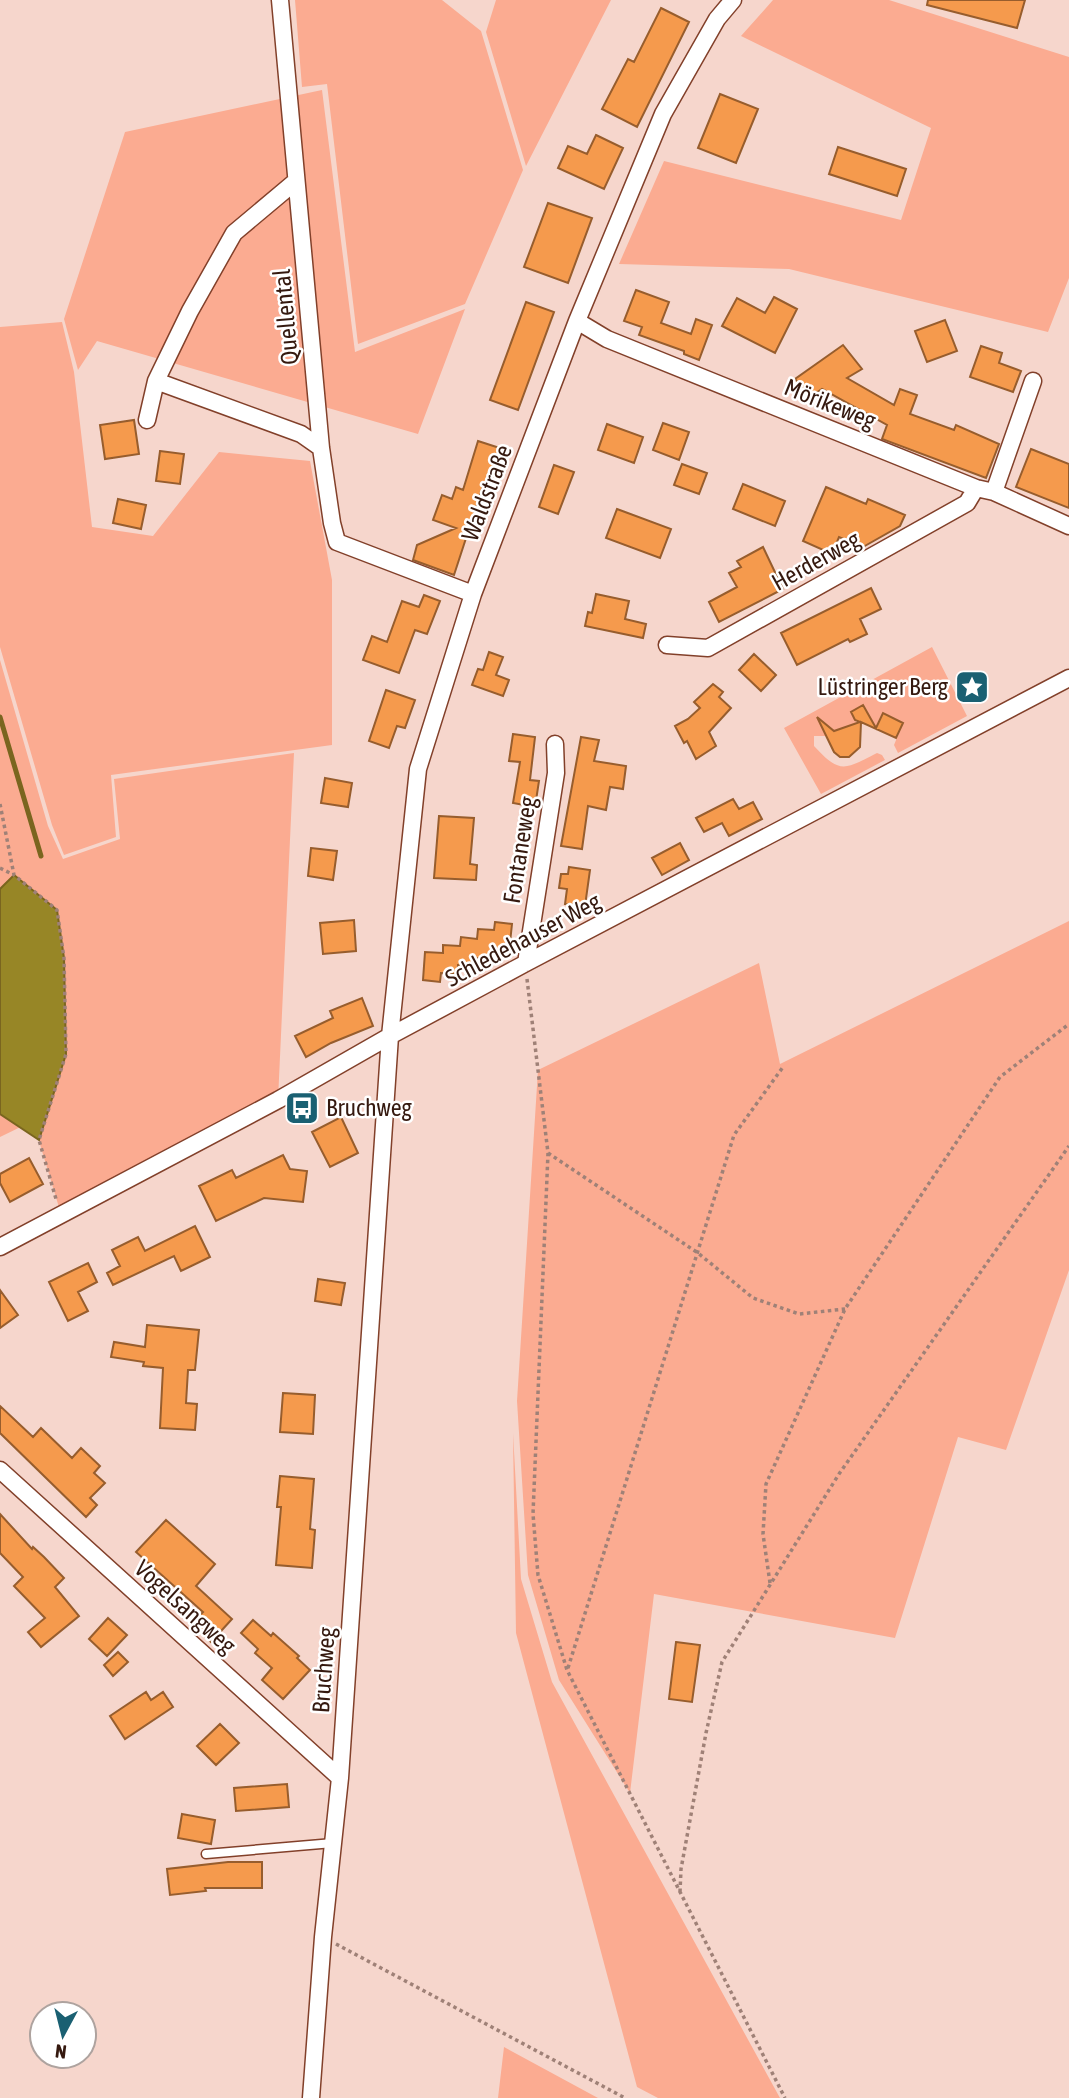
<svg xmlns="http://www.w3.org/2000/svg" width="1069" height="2098" viewBox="0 0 1069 2098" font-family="'Asap Condensed',sans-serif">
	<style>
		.green { fill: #fbab91 }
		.water { fill: #978626; stroke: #7a651f; stroke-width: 2 }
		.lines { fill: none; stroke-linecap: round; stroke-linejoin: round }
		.stream { stroke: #7a651f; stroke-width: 5 }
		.building { fill: #f59a4d; stroke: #975d2d; stroke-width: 2 }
		.lane-casing { stroke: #82402a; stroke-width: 11 }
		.street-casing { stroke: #82402a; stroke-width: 19 }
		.path { stroke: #9f8177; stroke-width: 3.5; stroke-dasharray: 3.5 3.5; stroke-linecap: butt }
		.lane { stroke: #fff; stroke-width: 8 }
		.street { stroke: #fff; stroke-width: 16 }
		.labels { text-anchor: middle; stroke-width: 5; stroke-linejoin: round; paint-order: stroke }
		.street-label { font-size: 24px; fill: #35190f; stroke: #fff }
		.poi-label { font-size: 24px; fill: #35190f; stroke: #fff; text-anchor: end }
	</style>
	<rect width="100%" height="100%" fill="#f6d6cc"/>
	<path class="green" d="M295,0H442L481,31L523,170L465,304L358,344L327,84L302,87Z
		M496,0H611L526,166L486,32Z
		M773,0H889L1069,57V278L1048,332L789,269L619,264L664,161L901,220L931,128L741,36Z
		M322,90L355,352L465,309L418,434L97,341L78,370L64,319L125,132Z
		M62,322L74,372L92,527L153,536L219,452L310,461L332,580V745L111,775L116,837L64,855L52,825L0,647V327Z
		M932,647L967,716L898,753L894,745L903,723L883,714L875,729L871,727L870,717L863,706L851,712L857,724L850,728L835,731L831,736H814V746C840,774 844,770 877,753L882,755L885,760L821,794L784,728Z
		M0,660L48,826L63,859L120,839L114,779L294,753L278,1100L61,1214L33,1121L0,1137Z
		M1069,921V1270L1006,1450L958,1437L895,1638L654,1594L630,1793L559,1680L528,1575L517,1401L538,1070L759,963L780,1064Z
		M513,1433L521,1579L552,1682L780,2098H658L637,2087L516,1633Z
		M504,2047L598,2098H498Z"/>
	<path class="water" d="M14,875L57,910L64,958L66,1054L39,1140L0,1114V889Z"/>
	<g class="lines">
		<path class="stream" d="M0,717L41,856"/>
	</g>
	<path class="building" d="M928,0H1025L1017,28L927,5Z
		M661,8L689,22L637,127L602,109L628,59L634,62Z
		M720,94L758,109L736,163L698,148Z
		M596,135L623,148L604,189L558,168L568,146L587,154Z
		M838,147L906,169L897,196L829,174Z
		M548,203L592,218L568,283L524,267Z
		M636,290L669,302L661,323L691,334L696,319L712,325L699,360L684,354V351L639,335L642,327L624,321Z
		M774,297L797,309L775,353L722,326L737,298L765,313Z
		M526,302L554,312L518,410L490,400Z
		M945,320L957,351L927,362L915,331Z
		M843,345L862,369L847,378L894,405L900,389L917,395L910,414L954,430L956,425L999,444L986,478L882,439L887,425L822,389L810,397L795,379Z
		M981,346L1002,353L999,363L1021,371L1013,392L970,377Z
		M134,420L139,454L105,459L100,425Z
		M663,423L689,432L679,460L653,450Z
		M607,424L643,437L634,463L598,450Z
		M478,441L509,451L497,487L484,483L454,575L413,560L417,545L456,528L433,520L442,495L452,499L456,487L463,490Z
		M1031,449L1069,464V508L1016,487Z
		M160,451L184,454L180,484L156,481Z
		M682,464L707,473L699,494L674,485Z
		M554,465L574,472L558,514L539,507Z
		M743,484L785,501L775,526L733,509Z
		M826,487L866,504L868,499L905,515L900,526L863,547L839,537L832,554L803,541Z
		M118,499L146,505L141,529L113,523Z
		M617,509L671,529L660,558L606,538Z
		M763,547L783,589L719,622L709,602L737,587L729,573L741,567L737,561Z
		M871,588L881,609L860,619L867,634L850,642L848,639L797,665L781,633Z
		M596,594L629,601L625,619L646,624L643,638L585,626L588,612L592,613Z
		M424,595L440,601L427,634L415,630L399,673L363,660L372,636L387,642L402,601L419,607Z
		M489,652L503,657L496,675L509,680L503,696L472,685L478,669L483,670Z
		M754,654L776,675L761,691L739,670Z
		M713,684L723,692L719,697L731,708L709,732L716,746L696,759L687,741L684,743L675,726L688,719L700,708L694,702Z
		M386,690L415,700L405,728L397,726L389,748L369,741Z
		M863,705L876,728L883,713L903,723L896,738L861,722L860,747L849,757H840L834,752L817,717L834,731L860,722L855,720L851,712Z
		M513,734L535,737L530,780L539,781L535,807L513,803L520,762L509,761Z
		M581,737L599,740L594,761L626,766L623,789L610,787L606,810L588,806L582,849L561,846Z
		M325,778L352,783L348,807L321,803Z
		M733,799L739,809L753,802L762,819L729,836L722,823L704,832L696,818Z
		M439,816L474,818L470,864L477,865L476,880L434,878Z
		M680,843L689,860L662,875L652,858Z
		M311,848L337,851L333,880L308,876Z
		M569,867L590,870L585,906L565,904L567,889L559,888L561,874H568Z
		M354,920L356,951L323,954L320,923Z
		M495,922L512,924L509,952L492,951V959L475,958V967L458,965V974L441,973L440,982L423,980L425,952L443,953V945L460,946L461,937L477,939L478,929L494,930Z
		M362,998L373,1026L331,1043L306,1057L295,1036L333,1018L330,1011Z
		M341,1117L358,1153L330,1167L312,1132Z
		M283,1155L290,1169L307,1171L303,1202L264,1198L216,1221L199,1186L232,1170L236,1178Z
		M29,1158L43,1184L10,1202L0,1183V1174Z
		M195,1226L210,1257L181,1271L174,1256L113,1285L107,1273L120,1266L112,1250L138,1237L145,1251Z
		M88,1263L97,1282L78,1292L88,1311L68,1321L49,1282Z
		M318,1279L345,1283L341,1305L315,1301Z
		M0,1290L18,1315L0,1328Z
		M147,1325L199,1330L195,1370H188L186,1403L197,1404L195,1430L160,1428L163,1368L143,1366L144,1362L111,1357L114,1342L145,1347Z
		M283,1393L315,1395L313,1434L280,1432Z
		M0,1406L33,1437L41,1428L72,1458L81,1448L100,1466L94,1473L105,1483L90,1498L97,1505L86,1517L0,1433Z
		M280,1476L314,1479L310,1529L315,1530L312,1568L276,1565L281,1507H277Z
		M0,1514L32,1549L33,1547L44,1557L64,1578L55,1587L79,1616L41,1647L28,1632L45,1618L14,1586L23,1577L0,1553Z
		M166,1520L215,1564L196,1586L232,1619L211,1642L191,1624L203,1612L136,1552Z
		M108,1618L127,1635L107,1656L89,1639Z
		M253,1620L271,1636L273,1633L299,1656L297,1658L310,1670L283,1699L262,1680L272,1668L255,1653L258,1649L241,1633Z
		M676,1642L700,1645L692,1702L669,1699Z
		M118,1652L128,1662L113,1676L104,1665Z
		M146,1692L151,1700L163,1692L173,1707L125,1739L110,1716Z
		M220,1724L239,1743L216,1765L197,1746Z
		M287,1784L289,1807L236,1811L234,1788Z
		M182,1814L215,1820L211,1844L178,1838Z
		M228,1862H262V1888H205L206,1891L170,1895L167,1869Z"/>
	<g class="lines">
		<g class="lane-casing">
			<path id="lane" d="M206,1854L333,1843"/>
		</g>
		<g class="street-casing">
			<path id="street" d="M280,0L321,448L332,523L337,542L473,594
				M577,321L607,339L976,488L994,492L1069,526
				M156,381L301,434L321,448
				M147,420L156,381L190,311L234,233L296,181
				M994,492L1033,381
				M667,645L708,648L967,503L976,488
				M526,963L556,773L555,744
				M0,1247L278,1100L390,1036L526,963L1069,678
				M0,1470L340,1778
				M311,2098L323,1937L340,1778L390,1036L418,769L473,594L577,321L663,114L717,19L733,0"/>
		</g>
		<path class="path" d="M0,804L14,875L57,910L64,958L66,1054L39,1140L56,1199
			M0,868L14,875
			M527,979L548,1153L533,1514L538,1575L567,1670L785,2098
			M548,1153L698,1253L753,1298L799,1314L845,1309
			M770,1583L763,1534L766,1484L845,1309L1000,1077L1069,1024
			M568,1668L734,1135L783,1067
			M680,1892L681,1869L706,1733L722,1662L839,1474L1069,1146
			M336,1944L625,2098"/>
		<use href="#lane" class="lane"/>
		<use href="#street" class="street"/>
	</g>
	<defs>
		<g id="sight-square" transform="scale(1.75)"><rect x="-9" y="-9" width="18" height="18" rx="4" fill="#1a6072" stroke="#fff"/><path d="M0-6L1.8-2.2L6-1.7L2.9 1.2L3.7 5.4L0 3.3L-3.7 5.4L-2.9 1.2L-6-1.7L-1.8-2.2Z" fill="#fff"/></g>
		<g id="bus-square" transform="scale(1.75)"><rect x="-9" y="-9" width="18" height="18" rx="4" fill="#1a6072" stroke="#fff"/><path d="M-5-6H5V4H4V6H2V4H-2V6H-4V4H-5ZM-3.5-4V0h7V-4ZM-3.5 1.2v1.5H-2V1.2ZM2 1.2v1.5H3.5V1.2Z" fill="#fff"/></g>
	</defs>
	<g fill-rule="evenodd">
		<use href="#sight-square" x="972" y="687"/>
		<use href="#bus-square" x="302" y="1108"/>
	</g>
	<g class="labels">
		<g class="street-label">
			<text transform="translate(286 317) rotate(-95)" y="8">Quellental</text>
			<text transform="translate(830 404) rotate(22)" y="8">Mörikeweg</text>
			<text transform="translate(487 493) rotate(-69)" y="8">Waldstraße</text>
			<text transform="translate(816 561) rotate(-29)" y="8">Herderweg</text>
			<text transform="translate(520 850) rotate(-81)" y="8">Fontaneweg</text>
			<text transform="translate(523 940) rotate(-28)" y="8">Schledehauser Weg</text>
			<text transform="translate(185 1607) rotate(42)" y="8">Vogelsangweg</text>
			<text transform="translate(324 1670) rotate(-86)" y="8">Bruchweg</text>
		</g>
		<g class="poi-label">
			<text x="948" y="695">Lüstringer Berg</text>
			<text x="326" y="1116" text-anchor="start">Bruchweg</text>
		</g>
	</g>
	<g transform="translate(63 2035) rotate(187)"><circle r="33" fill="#ffffff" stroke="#aea39f" stroke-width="2"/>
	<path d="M0-5L12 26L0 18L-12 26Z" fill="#1a6072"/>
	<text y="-10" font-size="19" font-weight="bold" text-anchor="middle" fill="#35190f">N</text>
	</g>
</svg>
